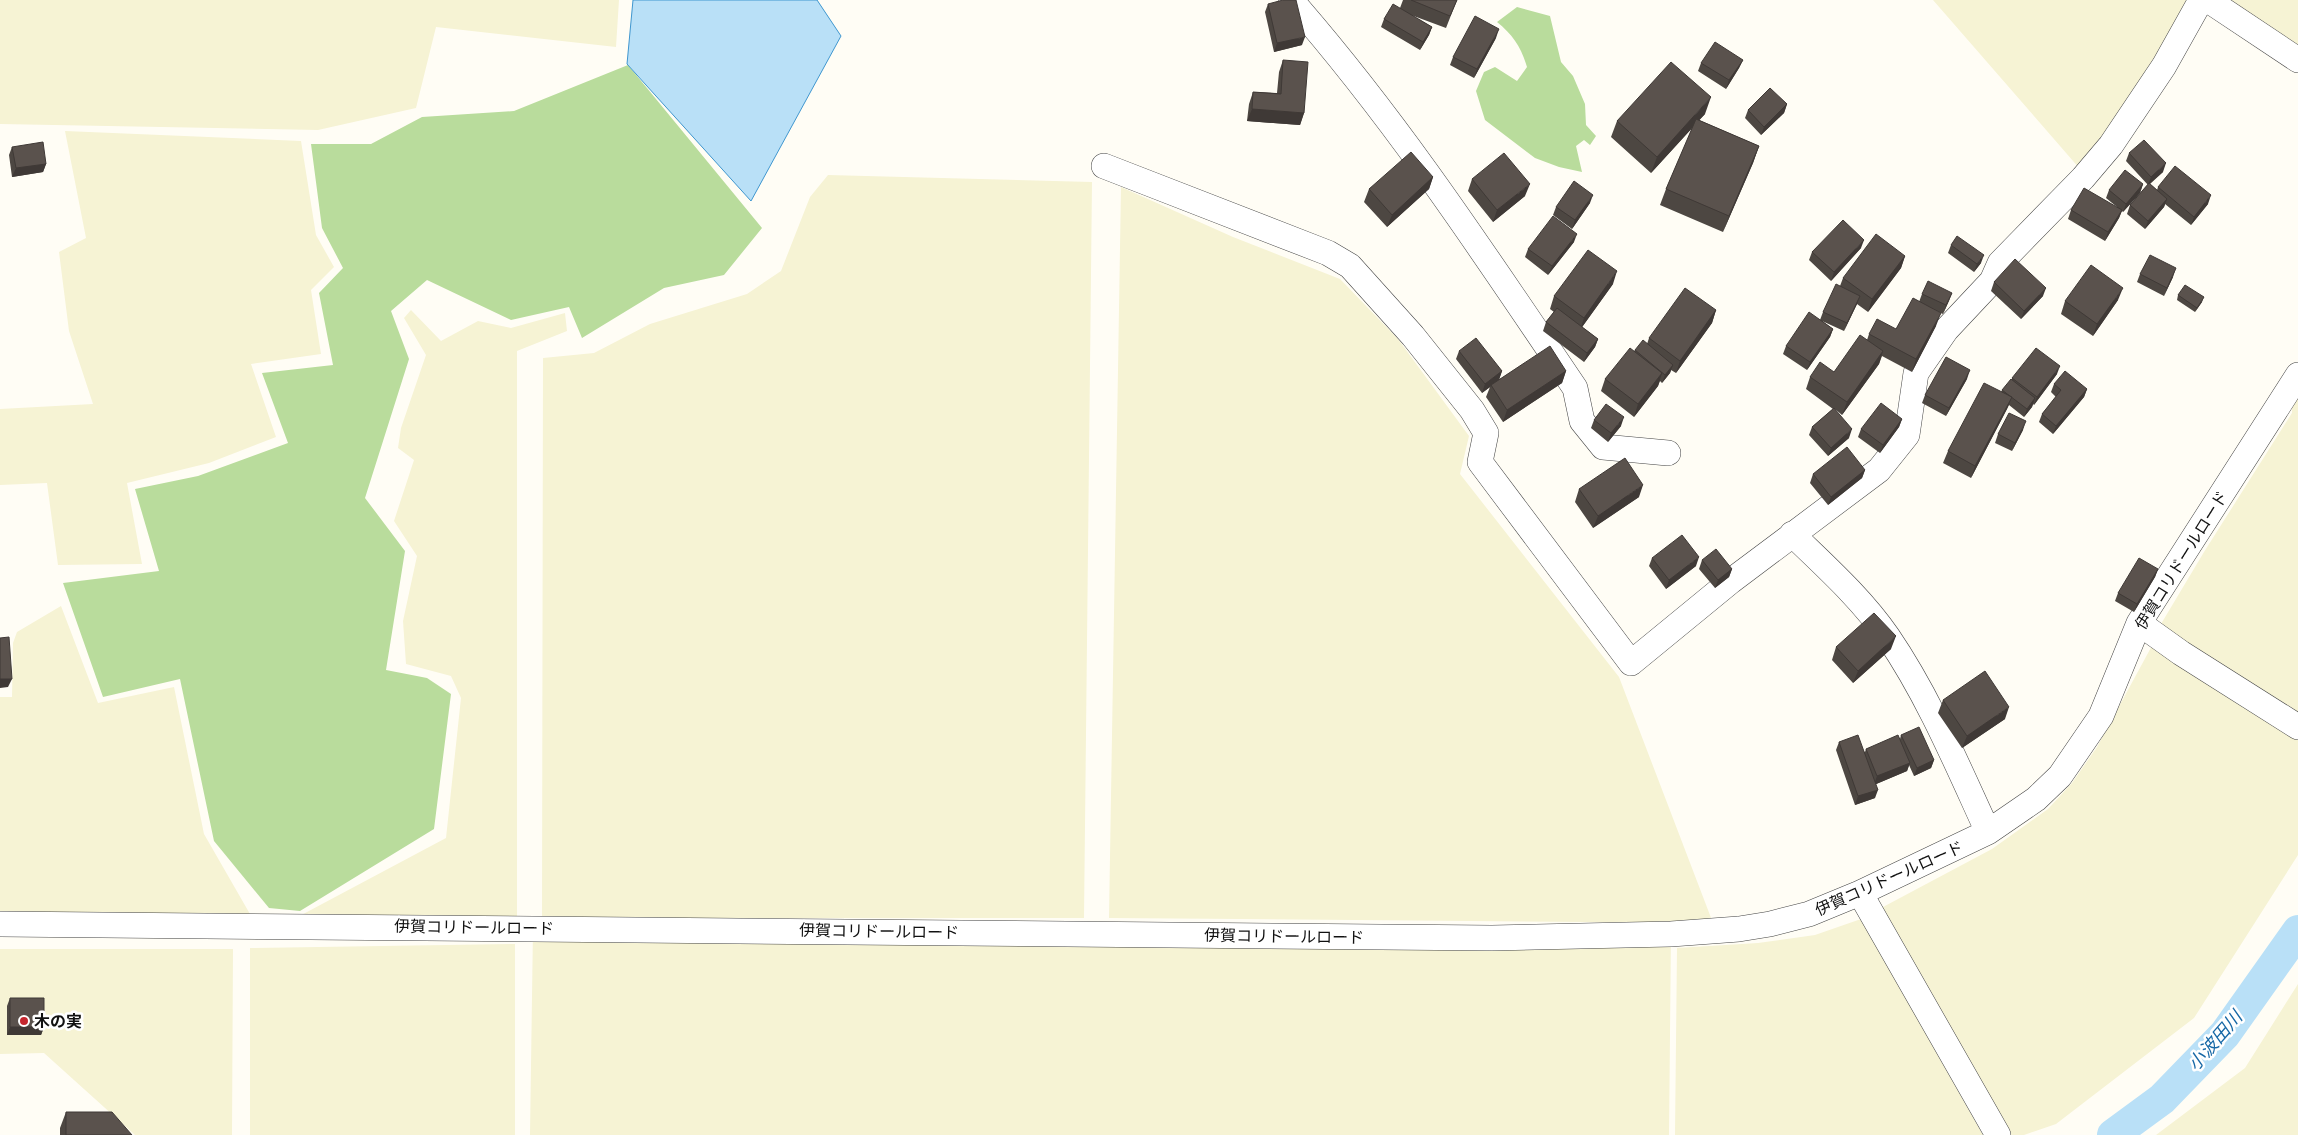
<svg xmlns="http://www.w3.org/2000/svg" width="2298" height="1135" viewBox="0 0 2298 1135" font-family="Bitter,'Noto Sans JP',serif">
	<style>
		.farmland { fill: #f6f3d4 }
		.forest { fill: #b9dc9c }
		.water { fill: #b9e0f7; stroke: #3f96cf }
		.lines { fill: none; stroke-linecap: round; stroke-linejoin: round }
		.river { stroke: #b9e0f7; stroke-width: 32 }
		.minor-casing { stroke: #444; stroke-width: 26 }
		.minor { stroke: #fff; stroke-width: 25 }
		.wall { fill: #4d4742 }
		.shaded-wall { fill: #3f3936 }
		.building { fill: #5a524d; stroke: #3f3936 }
		.poi-dot { fill: #c4262e; stroke: #fff; stroke-width: 2 }
		.labels { text-anchor: middle; stroke-width: 5; stroke-linejoin: round; paint-order: stroke }
		.street-label { font-size: 16px; fill: #111; stroke: #fff }
		.poi-label { font-size: 16px; font-weight: bold; fill: #111; stroke: #fff; text-anchor: start }
		.water-label { font-size: 18px; font-style: italic; fill: #1768a6; stroke: #fff }
	</style>
	<rect width="100%" height="100%" fill="#fffdf5"/>
	<path class="farmland" d="M0,0H619L616,47L436,27L416,108L318,130L0,124Z
		M1933,0H2193L2152,68L2080,169Z
		M2220,0H2298V50Z
		M65,131L301,141L316,235L334,267L311,290L321,354L251,364L276,437L209,463L127,483L142,564L58,565L47,483L0,485V409L93,404L69,331L59,252L86,238Z
		M828,175L1092,182L1084,918H542L543,358L594,353L650,324L747,294L781,271L810,197Z
		M1121,187L1233,237L1340,279L1398,339L1469,436L1460,474L1619,677L1713,923L1109,918Z
		M411,310L441,341L478,321L511,328L565,313L567,331L517,351V922L292,920L446,838L461,698L451,676L406,664L403,621L417,556L394,521L414,460L398,448L401,428L426,355L404,318Z
		M2298,392V721L2158,629L2204,552L2292,413V402Z
		M61,606L98,703L174,687L204,834L254,921L0,916V697H12L13,643L17,632Z
		M2154,642L2298,735V855L2194,1018L2056,1124L2024,1135H2010L1882,915L1883,907L1992,849L2048,809L2072,783L2097,747Z
		M1861,919L1983,1135H1675L1677,948L1758,943L1815,935Z
		M533,928L1671,934L1669,1135H530Z
		M515,944V1135H250V948Z
		M0,949H233L232,1135H135L44,1053L0,1054Z
		M2298,984V1135H2156L2245,1068Z"/>
	<path class="forest" d="M1517,7L1550,16L1561,62L1573,76L1585,104L1586,125L1596,136L1590,145L1584,140L1576,146L1582,172L1559,167L1535,158L1485,120L1476,91L1484,72L1495,67L1517,81L1527,67C1521,47 1513,35 1497,22Z
		M628,65L762,228L724,275L664,288L582,338L569,307L511,320L427,280L391,311L409,359L365,498L405,551L386,670L427,678L451,694L434,829L300,911L269,908L214,841L180,679L103,697L63,583L159,571L135,489L198,476L288,443L262,373L333,365L319,293L343,268L322,228L311,144H371L422,117L514,111Z"/>
	<path class="water" d="M633,0H817L841,36L751,201L627,64Z"/>
	<g class="lines">
		<path class="river" d="M2113,1135L2162,1099L2225,1034L2298,931"/>
		<g class="minor-casing">
			<path id="minor" d="M1291,0C1397,121 1485,255 1575,388L1582,421L1603,447L1668,453
				M2208,0L2298,60
				M1104,166L1328,253L1350,266L1413,336L1472,410L1486,433L1480,462L1631,663L1731,581L1879,470L1907,435L1916,373L1946,330L1992,281L2000,263L2083,178L2111,145L2164,66L2201,0
				M1792,534C1825,566 1861,598 1888,637C1929,697 1958,767 1988,832
				M2139,623L2181,653L2298,727
				M1860,893L1998,1135
				M0,924L1492,938L1671,934L1739,929L1770,924L1809,914L1860,893L1988,832L2036,799L2060,776L2101,716L2139,623L2298,375"/>
		</g>
		<use href="#minor" class="minor"/>
	</g>
	<path class="wall" d="M1403,0H1457L1446,28L1411,15L1432,27L1429,35L1420,50L1381,27L1384,19L1400,8Z
		M1268,4L1302,45L1274,52L1265,12Z
		M1496,38L1474,78L1450,65L1453,57Z
		M1283,60L1304,113L1300,125L1247,121L1249,104L1253,92L1277,93L1279,72Z
		M1743,60L1739,68L1726,89L1698,71L1701,63Z
		M1787,104L1784,113L1761,135L1745,118L1748,110Z
		M1705,114L1699,120L1759,146L1753,163L1723,232L1660,205L1666,189L1693,127L1651,173L1611,137L1617,121Z
		M12,147L46,164L43,172L12,177L9,155Z
		M2129,153L2163,172L2150,184L2157,190L2158,187L2208,204L2191,225L2165,204L2164,207L2145,229L2127,214L2130,205L2148,185L2126,161Z
		M1433,177L1429,189L1387,227L1364,202L1369,189Z
		M1472,179L1525,196L1493,222L1468,191Z
		M2143,184L2140,193L2123,212L2122,211L2119,218L2105,241L2068,219L2071,210L2117,207L2106,198L2109,190Z
		M1590,203L1572,229L1553,215L1556,207Z
		M1574,242L1548,275L1525,257L1528,249Z
		M1951,245L1981,263L1974,272L1948,253Z
		M1861,248L1831,281L1809,260L1812,252Z
		M1905,256L1901,268L1868,312L1857,304L1844,331L1822,321L1833,329L1830,337L1807,370L1783,354L1786,346L1820,320L1823,312L1840,286L1843,278Z
		M2140,274L2173,277L2164,296L2137,282Z
		M1994,282L2043,296L2021,319L1991,291Z
		M1613,284L1582,327L1598,339L1595,347L1584,362L1543,331L1546,322L1554,312L1550,309L1554,296Z
		M1952,293L1943,314L1932,309L1936,326L1912,372L1882,356L1879,364L1842,415L1835,409L1849,438L1828,456L1809,435L1812,427L1833,409L1806,389L1810,377L1834,372L1867,340L1869,334L1896,329L1919,302L1922,294Z
		M2178,295L2202,302L2195,312L2177,300Z
		M2118,300L2093,336L2061,314L2065,301Z
		M1716,310L1712,323L1676,373L1671,370L1670,373L1662,383L1660,381L1658,386L1634,417L1601,391L1605,379L1635,350L1647,344L1649,338Z
		M1459,351L1502,371L1499,379L1566,371L1562,383L1503,422L1486,397L1490,387L1482,393L1456,359Z
		M2057,374L2034,405L2033,404L2032,407L2024,417L2009,405L1971,478L1943,463L1948,451L2001,392L2002,390L2012,380V378Z
		M1967,379L1946,416L1922,403L1925,395Z
		M2054,384L2087,389L2084,397L2053,434L2039,422L2042,414L2056,397L2051,392Z
		M1902,419L1899,427L1880,453L1858,437L1861,429Z
		M1594,420L1621,426L1608,442L1591,428Z
		M2023,430L2012,451L1995,443L1998,434Z
		M1865,470L1862,478L1828,505L1810,483L1813,474Z
		M1579,489L1639,497L1593,528L1575,502Z
		M1652,558L1696,566L1666,589L1649,566Z
		M1702,560L1732,569L1729,577L1715,588L1699,569Z
		M2158,569L2155,577L2134,612L2115,601L2118,593Z
		M1836,647L1891,649L1853,683L1832,660Z
		M1943,700L2005,719L1962,748L1938,713Z
		M1901,735L1934,760L1931,768L1914,776L1909,765L1907,771L1876,784L1875,798L1855,805L1836,750L1839,742L1865,752L1866,749L1900,739Z
		M10,998L44,1027L41,1035H7V1006Z
		M66,1112L132,1135H60V1128Z"/>
	<path class="shaded-wall" d="M1432,27L1429,35L1420,50L1423,42Z
		M1499,29L1496,38L1474,78L1477,69Z
		M1305,37L1302,45L1274,52L1277,43Z
		M1743,60L1739,68L1726,89L1729,80Z
		M1711,97L1705,114L1651,173L1657,157Z
		M1787,104L1784,113L1761,135L1764,127Z
		M1252,109L1304,113L1300,125L1247,121Z
		M1759,146L1753,163L1723,232L1729,216Z
		M2166,163L2163,172L2148,185L2151,177Z
		M46,164L43,172L12,177L16,168Z
		M1433,177L1429,189L1387,227L1392,215Z
		M1530,184L1525,196L1493,222L1497,210Z
		M2143,184L2140,193L2123,212L2126,204Z
		M1593,195L1590,203L1572,229L1575,220Z
		M2211,195L2208,204L2191,225L2194,217Z
		M2167,199L2164,207L2145,229L2148,221Z
		M2122,210L2119,218L2105,241L2108,232Z
		M1577,234L1574,242L1548,275L1552,266Z
		M1864,240L1861,248L1831,281L1834,272Z
		M1984,255L1981,263L1974,272L1977,264Z
		M1905,256L1901,268L1868,312L1872,299Z
		M2176,268L2173,277L2164,296L2167,288Z
		M1617,271L1613,284L1580,330L1584,318Z
		M2046,288L2043,296L2021,319L2024,311Z
		M2123,288L2118,300L2093,336L2097,324Z
		M1952,293L1949,301L1943,314L1946,305Z
		M1860,296L1857,304L1844,331L1847,323Z
		M2204,297L2202,302L2195,312L2197,308Z
		M1716,310L1712,323L1676,373L1680,361Z
		M1941,313L1936,326L1912,372L1916,359Z
		M1833,329L1830,337L1807,370L1810,362Z
		M1598,339L1595,347L1584,362L1587,353Z
		M1883,351L1879,364L1842,415L1847,402Z
		M1673,365L1670,373L1662,383L1665,375Z
		M2060,366L2057,374L2034,405L2037,397Z
		M1970,370L1967,379L1946,416L1949,408Z
		M1502,371L1499,380L1491,385L1490,387L1482,393L1485,384Z
		M1566,371L1562,383L1503,422L1507,410Z
		M1662,373L1658,386L1634,417L1638,404Z
		M2087,389L2084,397L2053,434L2056,426Z
		M2012,397L2007,409L1971,478L1975,466Z
		M2035,398L2032,407L2024,417L2027,409Z
		M1624,417L1621,426L1608,442L1611,433Z
		M1902,419L1899,427L1880,453L1883,445Z
		M2026,421L2023,430L2012,451L2015,443Z
		M1852,429L1849,438L1828,456L1831,448Z
		M1865,470L1862,478L1828,505L1831,497Z
		M1643,485L1639,497L1593,528L1598,516Z
		M1699,557L1696,566L1666,589L1669,580Z
		M1732,569L1729,577L1715,588L1718,580Z
		M2158,569L2155,577L2134,612L2137,604Z
		M1896,636L1891,649L1853,683L1858,671Z
		M0,679H12L8,687L0,688Z
		M2009,707L2005,719L1962,748L1967,736Z
		M1934,760L1931,768L1914,776L1917,768Z
		M1910,763L1907,771L1874,785L1877,776Z
		M1878,790L1875,798L1855,805L1858,796Z
		M10,1027H44L41,1035H7Z"/>
	<path class="building" d="M1283,0H1296L1305,37L1277,43L1268,4Z
		M1411,0H1457L1450,16Z
		M1393,4L1432,27L1423,42L1384,19Z
		M1475,16L1499,29L1477,69L1453,57Z
		M1715,42L1743,60L1729,80L1701,63Z
		M1283,60L1308,62L1304,113L1252,109L1253,92L1281,94Z
		M1671,62L1711,97L1657,157L1617,121Z
		M1770,88L1787,104L1764,127L1748,110Z
		M1696,119L1759,146L1729,216L1666,189Z
		M2144,140L2166,163L2151,177L2129,153Z
		M43,142L46,164L16,168L12,147Z
		M1411,152L1433,177L1392,215L1369,189Z
		M1504,153L1530,184L1497,210L1472,179Z
		M2175,166L2211,195L2194,217L2158,187Z
		M2125,170L2143,184L2126,204L2109,190Z
		M1574,181L1593,195L1575,220L1556,207Z
		M2149,183L2167,199L2148,221L2130,205Z
		M2084,188L2122,210L2108,232L2071,210Z
		M1553,216L1577,234L1552,266L1528,249Z
		M1843,220L1864,240L1834,272L1812,252Z
		M1876,234L1905,256L1872,299L1843,278Z
		M1957,236L1984,255L1977,264L1951,245Z
		M1588,250L1617,271L1584,318L1554,296Z
		M2150,255L2176,268L2167,288L2140,274Z
		M2015,259L2046,288L2024,311L1994,282Z
		M2091,265L2123,288L2097,324L2065,301Z
		M1928,281L1952,293L1946,305L1922,294Z
		M1836,284L1860,296L1847,323L1823,312Z
		M2185,285L2204,297L2197,308L2178,295Z
		M1685,288L1716,310L1680,361L1649,338Z
		M1913,298L1941,313L1916,359L1869,334L1877,319L1896,329Z
		M1557,308L1598,339L1587,353L1546,322Z
		M1809,312L1833,329L1810,362L1786,346Z
		M1860,335L1883,351L1847,402L1810,377L1820,362L1834,372Z
		M1476,338L1502,371L1485,384L1459,351Z
		M1643,340L1673,365L1665,375L1635,350Z
		M1550,346L1566,371L1507,410L1491,385Z
		M1630,348L1662,373L1638,404L1605,379Z
		M2036,348L2060,366L2037,397L2012,378Z
		M1946,357L1970,370L1949,408L1925,395Z
		M2065,371L2087,389L2056,426L2042,414L2061,390L2054,384Z
		M2011,379L2035,398L2027,409L2002,390Z
		M1984,383L2012,397L1975,466L1948,451Z
		M1881,403L1902,419L1883,445L1861,429Z
		M1606,404L1624,417L1611,433L1594,420Z
		M1834,408L1852,429L1831,448L1812,427Z
		M2009,413L2026,421L2015,443L1998,434Z
		M1847,447L1865,470L1831,497L1813,474Z
		M1625,458L1643,485L1598,516L1579,489Z
		M1682,535L1699,557L1669,580L1652,558Z
		M1716,549L1732,569L1718,580L1702,560Z
		M2139,558L2158,569L2137,604L2118,593Z
		M1874,613L1896,636L1858,671L1836,647Z
		M9,637L12,679H0V638Z
		M1985,671L2009,707L1967,736L1943,700Z
		M1919,727L1934,760L1917,768L1901,735Z
		M1858,735L1878,790L1858,796L1839,742Z
		M1898,735L1910,763L1877,776L1866,749Z
		M10,998H44V1027H10Z
		M66,1112H112L132,1135H66Z"/>
	<circle class="poi-dot" cx="24" cy="1021" r="5"/>
	<g class="labels">
		<g class="street-label">
			<text transform="translate(2181 560) rotate(-58)" y="6">伊賀コリドールロード</text>
			<text transform="translate(1889 878) rotate(-24)" y="6">伊賀コリドールロード</text>
			<text transform="translate(474 927) rotate(1)" y="6">伊賀コリドールロード</text>
			<text transform="translate(879 931) rotate(1)" y="6">伊賀コリドールロード</text>
			<text transform="translate(1284 936) rotate(1)" y="6">伊賀コリドールロード</text>
		</g>
		<g class="poi-label">
			<text x="34" y="1027">木の実</text>
		</g>
		<g class="water-label">
			<text transform="translate(2215 1041) rotate(-49)" y="6">小波田川</text>
		</g>
	</g>
</svg>
